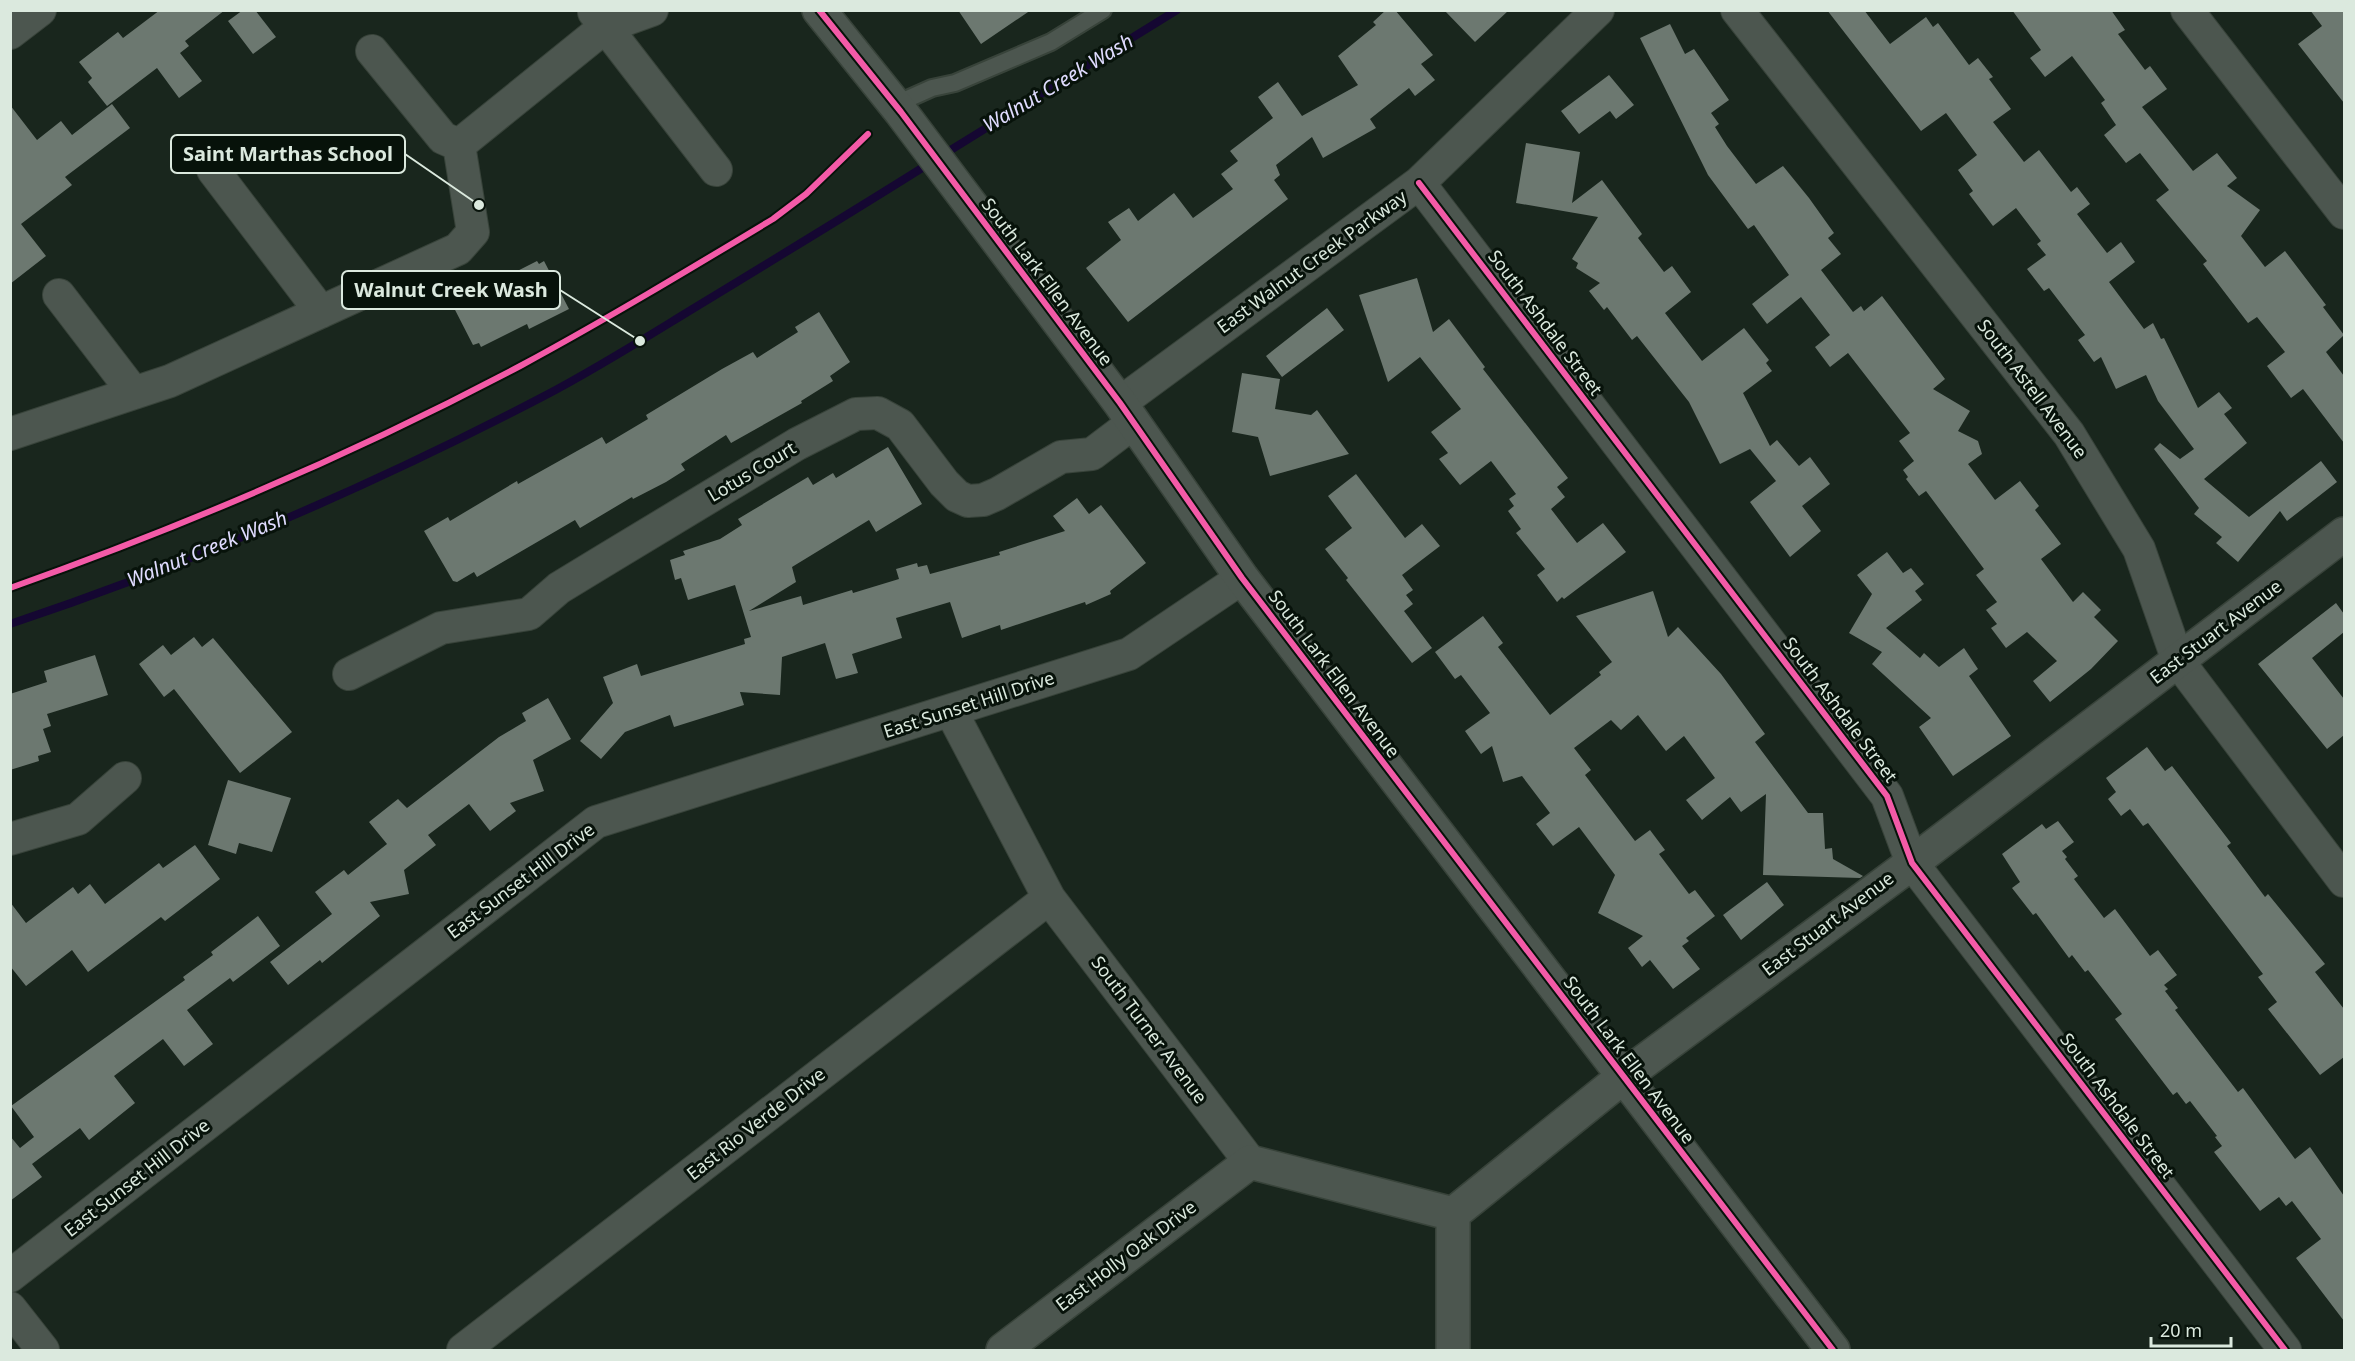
<svg xmlns="http://www.w3.org/2000/svg" width="2355" height="1361" viewBox="0 0 2355 1361" font-family="'Noto Sans',sans-serif">
	<style>
		.lines { fill: none; stroke-linecap: round; stroke-linejoin: round }
		.stream { stroke: #150732; stroke-width: 8 }
		.building { fill: #6c7870 }
		.service-casing { stroke: #38433a; stroke-width: 20 }
		.minor-casing { stroke: #38433a; stroke-width: 34 }
		.tertiary-casing { stroke: #38433a; stroke-width: 36 }
		.service { stroke: #4c564f; stroke-width: 16 }
		.minor { stroke: #4c564f; stroke-width: 32 }
		.tertiary { stroke: #4c564f; stroke-width: 33 }
		.cycleway-casing { stroke: #07120a; stroke-width: 10 }
		.cycleway { stroke: #f35aa7; stroke-width: 6 }
		.labels { text-anchor: middle; stroke-width: 6; stroke-linejoin: round; paint-order: stroke }
		.street-label { font-size: 18px; fill: #dbe9de; stroke: #07120a }
		.water-label { font-size: 20px; font-style: italic; fill: #e0dcff; stroke: #07120a }
		.leader { fill: none; stroke: #dbe9de; stroke-width: 2 }
		.callout-dot { fill: #dbe9de; stroke: #07120a; stroke-width: 2 }
		.callout { fill: #07120a; stroke: #dbe9de; stroke-width: 2 }
		.callout-label { font-size: 20px; text-anchor: middle; font-weight: bold; fill: #dbe9de }
	</style>
	<rect width="100%" height="100%" fill="#19261d"/>
	<g class="lines">
		<path class="stream" d="M941,156L1177,10
			M10,624C195,562 376,484 548,394C603,365 656,331 709,299C783,254 857,209 930,163"/>
	</g>
	<path class="building" d="M160,10H225L185,41L189,46L180,53L202,81L179,98L157,68L107,106L88,82L92,78L79,62L118,32L123,38Z
		M243,10H255L276,37L253,54L228,21Z
		M958,10H1031L981,44Z
		M1386,10H1395L1433,55L1421,64L1435,80L1415,96L1409,88L1370,119L1376,128L1323,158L1312,137L1276,165L1280,175L1274,180L1288,199L1128,322L1086,268L1121,240L1108,222L1129,208L1138,221L1174,193L1193,218L1233,189L1221,174L1238,161L1230,151L1273,118L1258,97L1278,82L1302,116L1358,85L1338,56L1376,25L1373,22Z
		M1444,10H1509L1475,42Z
		M1827,10H1864L1890,44L1926,17L1933,27L1938,23L1969,65L1978,58L1993,77L1989,79L2011,109L1993,122L2024,162L2039,150L2071,192L2077,187L2090,204L2077,214L2107,253L2121,242L2135,262L2109,282L2144,329L2153,323L2161,339L2164,338L2198,408L2219,392L2232,408L2224,414L2247,443L2204,479L2249,517L2321,461L2337,482L2287,521L2280,511L2238,562L2216,543L2222,537L2194,514L2199,508L2154,449L2160,443L2180,459L2194,449L2158,401L2146,375L2116,389L2101,357L2094,362L2078,340L2085,335L2049,288L2044,291L2027,269L2046,255L2037,244L2041,241L2016,208L1993,226L1969,194L1973,191L1958,170L1977,155L1946,113L1921,131Z
		M2012,10H2111L2125,30L2118,34L2145,70L2150,66L2167,89L2142,107L2193,171L2217,153L2237,178L2227,186L2260,210L2241,236L2265,267L2285,251L2326,305L2323,307L2344,335L2326,352L2344,376V443L2303,389L2291,398L2267,366L2285,352L2257,317L2248,323L2203,264L2207,261L2156,200L2169,190L2140,153L2126,163L2104,135L2116,125L2101,103L2105,100L2072,56L2045,77L2030,58L2041,50Z
		M2310,10H2344V103L2298,44L2322,26Z
		M1670,24L1685,54L1694,49L1729,100L1711,113L1719,124L1715,127L1727,146L1756,184L1783,166L1809,198L1834,233L1828,238L1841,254L1821,270L1853,312L1861,306L1864,311L1882,296L1945,379L1933,389L1970,411L1958,431L1978,441L1982,454L1968,464L1995,500L2020,481L2039,506L2035,510L2061,544L2041,559L2073,602L2083,592L2101,610L2094,617L2118,641L2091,669L2050,702L2033,681L2057,661L2027,632L2006,648L1991,628L1997,624L1986,610L1997,602L1976,575L1984,569L1926,491L1919,496L1906,479L1908,477L1903,470L1914,461L1899,441L1910,433L1848,353L1830,367L1815,347L1830,335L1801,297L1767,324L1752,304L1789,275L1754,225L1748,229L1708,175L1640,38Z
		M1609,75L1634,105L1616,119L1610,111L1579,134L1561,111Z
		M112,104L130,128L65,177L72,185L21,224L46,256L10,284V105L37,140L61,121L72,135Z
		M1526,143L1580,152L1572,203L1602,180L1642,234L1638,238L1664,272L1672,266L1691,292L1665,313L1702,361L1744,328L1769,360L1766,363L1772,371L1743,393L1770,446L1777,440L1799,466L1810,457L1830,484L1802,506L1821,531L1790,557L1750,502L1776,481L1750,449L1720,464L1689,402L1637,336L1632,340L1607,307L1604,310L1589,291L1600,283L1576,268L1578,263L1572,259L1598,217L1516,203Z
		M537,261L539,264L544,261L569,309L529,329L527,324L481,347L479,343L473,345L452,304Z
		M1417,278L1433,332L1449,319L1485,367L1483,369L1568,478L1557,487L1565,497L1551,509L1577,543L1603,523L1626,552L1564,599L1562,597L1557,602L1537,575L1545,569L1516,533L1521,529L1508,511L1514,506L1509,499L1516,494L1491,461L1460,485L1439,459L1448,453L1431,432L1461,409L1420,357L1388,382L1359,295Z
		M1327,308L1344,330L1282,377L1266,356Z
		M819,312L850,362L830,376L833,381L801,401L802,403L731,443L726,435L681,464L685,470L666,482L633,499L632,497L580,528L575,520L477,577L474,572L457,582L453,581L424,531L448,517L450,521L517,481L518,484L602,437L606,444L648,419L646,415L722,369L753,352L757,358L798,332L795,327Z
		M1242,373L1280,379L1275,409L1311,415L1317,410L1349,454L1270,476L1258,437L1232,432Z
		M888,447L922,504L876,532L869,520L792,567L796,582L749,611L801,596L803,605L852,590L853,593L899,579L896,569L917,563L918,567L927,565L930,574L1000,555L999,552L1065,531L1053,516L1077,498L1089,514L1101,505L1146,563L1110,591L1111,594L1086,605L1085,602L1001,630L1000,625L962,638L950,602L896,618L902,638L852,654L858,673L836,679L825,643L782,657L780,695L740,692L744,705L674,727L670,715L625,732L601,759L580,741L613,703L603,677L637,664L641,676L745,644L744,639L751,637L735,585L688,600L681,578L675,580L670,560L685,555L683,551L720,539L742,525L738,519L808,477L813,485L833,473L836,478Z
		M1356,474L1405,538L1422,524L1440,546L1402,575L1413,590L1406,595L1413,604L1404,611L1432,648L1412,663L1346,580L1348,578L1325,549L1352,528L1328,496Z
		M1887,552L1903,573L1911,568L1924,584L1915,591L1922,600L1886,628L1920,658L1924,653L1939,667L1964,648L1978,669L1969,676L2011,736L1953,776L1919,727L1931,718L1872,664L1882,652L1849,633L1872,594L1857,575Z
		M1653,591L1668,637L1678,627L1721,674L1765,734L1755,742L1808,813H1823L1825,849L1832,848L1833,859L1863,876L1860,878L1763,875L1766,794L1741,812L1730,797L1702,820L1686,800L1715,778L1684,736L1666,751L1638,715L1621,730L1611,720L1574,748L1591,770L1585,775L1635,841L1650,830L1665,850L1659,854L1689,894L1695,890L1715,916L1686,938L1689,941L1682,946L1700,969L1673,989L1650,960L1642,967L1628,948L1643,936L1598,913L1615,875L1579,827L1553,846L1536,824L1550,813L1522,776L1503,782L1492,746L1481,754L1465,731L1490,713L1461,675L1455,679L1435,652L1483,616L1503,643L1498,647L1550,715L1601,675L1599,672L1612,662L1576,616Z
		M2336,603L2344,614V632L2312,658L2344,699V735L2327,749L2258,664Z
		M194,637L202,647L213,638L292,732L240,773L174,689L164,697L139,664L163,645L171,655Z
		M95,655L108,695L47,714L51,726L43,729L51,752L38,756L39,761L10,770V694L47,682L44,671Z
		M548,698L571,739L533,760L544,791L510,803L516,811L490,831L469,804L428,835L436,845L404,870L409,894L370,902L380,916L322,963L320,960L288,985L270,962L332,914L315,892L344,870L348,875L387,844L369,822L398,799L407,808L499,737L526,721L522,713Z
		M2147,747L2165,771L2172,766L2231,843L2227,846L2265,897L2268,894L2325,964L2315,972L2344,1009V1057L2320,1075L2268,1009L2277,1002L2258,977L2263,974L2148,823L2143,826L2130,809L2121,816L2108,799L2116,792L2106,778Z
		M228,780L291,798L272,852L239,843L236,854L208,845Z
		M2058,821L2074,842L2062,851L2067,857L2065,859L2078,876L2074,879L2104,918L2115,909L2150,956L2158,950L2177,975L2164,985L2168,989L2165,991L2178,1008L2175,1010L2238,1092L2243,1088L2295,1159L2310,1147L2344,1196V1321L2296,1258L2321,1239L2292,1201L2286,1206L2279,1197L2260,1211L2214,1152L2222,1146L2215,1137L2217,1136L2190,1101L2186,1104L2177,1092L2173,1095L2115,1019L2122,1014L2088,970L2085,972L2072,955L2069,958L2036,913L2033,915L2012,888L2020,882L2002,854L2042,824L2046,829Z
		M195,845L220,879L165,921L161,917L88,972L72,950L26,986L10,966V902L26,923L73,887L78,894L90,884L105,904L159,863L163,868Z
		M1767,882L1784,905L1741,940L1723,915Z
		M258,916L280,946L233,982L230,978L187,1010L213,1044L184,1066L163,1039L114,1076L135,1103L89,1140L80,1128L32,1164L42,1177L10,1201V1136L20,1148L34,1137L11,1106L185,980L183,977L213,955L211,952Z"/>
	<g class="lines">
		<g class="service-casing">
			<path id="service" d="M894,105L932,88L955,83L1051,42L1103,10"/>
		</g>
		<g class="minor-casing">
			<path id="minor" d="M1737,10L2069,434L2139,549L2178,661L2344,881
				M2187,10L2344,213
				M594,12L716,170
				M10,33L40,10
				M372,51L443,138L459,145
				M213,170L321,312
				M1419,183L1887,796L1912,863L2285,1350
				M59,295L134,393
				M1120,403L1419,183L1598,10
				M10,434L170,381L458,249L473,232L459,145L605,27L652,10
				M349,674L441,628L529,614L559,588L605,560L797,444L856,414L878,413L900,425L944,483L957,496L968,501L983,500L997,494L1061,457L1092,454L1133,423
				M951,711L1049,898L1250,1162
				M10,839L78,819L125,778
				M10,1276L596,822L1129,654L1242,578
				M10,1308L43,1350
				M463,1350L1049,898"/>
		</g>
		<g class="tertiary-casing">
			<path id="tertiary" d="M819,10L901,112L1120,403L1242,578L1833,1350
				M1003,1350L1250,1162L1453,1214
				M1453,1350V1214L1623,1077L1912,863L2344,534"/>
		</g>
		<use href="#service" class="service"/>
		<use href="#minor" class="minor"/>
		<use href="#tertiary" class="tertiary"/>
		<g class="cycleway-casing">
			<path id="cycleway" d="M819,10L901,112L1120,403L1242,578L1833,1350
				M1419,183L1887,796L1912,863L2285,1350
				M10,588C185,526 358,452 522,365C607,319 690,269 773,219L806,194L868,134"/>
		</g>
		<use href="#cycleway" class="cycleway"/>
	</g>
	<g class="labels">
		<g class="street-label">
			<text transform="translate(1312 262) rotate(-36)" y="6">East Walnut Creek Parkway</text>
			<text transform="translate(1047 282) rotate(53)" y="6">South Lark Ellen Avenue</text>
			<text transform="translate(1545 323) rotate(53)" y="6">South Ashdale Street</text>
			<text transform="translate(2032 389) rotate(53)" y="6">South Astell Avenue</text>
			<text transform="translate(752 472) rotate(-31)" y="6">Lotus Court</text>
			<text transform="translate(2216 632) rotate(-37)" y="6">East Stuart Avenue</text>
			<text transform="translate(1334 674) rotate(53)" y="6">South Lark Ellen Avenue</text>
			<text transform="translate(969 705) rotate(-18)" y="6">East Sunset Hill Drive</text>
			<text transform="translate(1840 710) rotate(53)" y="6">South Ashdale Street</text>
			<text transform="translate(521 881) rotate(-37)" y="6">East Sunset Hill Drive</text>
			<text transform="translate(1828 924) rotate(-37)" y="6">East Stuart Avenue</text>
			<text transform="translate(1149 1030) rotate(53)" y="6">South Turner Avenue</text>
			<text transform="translate(1629 1060) rotate(53)" y="6">South Lark Ellen Avenue</text>
			<text transform="translate(2117 1106) rotate(53)" y="6">South Ashdale Street</text>
			<text transform="translate(756 1124) rotate(-38)" y="6">East Rio Verde Drive</text>
			<text transform="translate(137 1178) rotate(-38)" y="6">East Sunset Hill Drive</text>
			<text transform="translate(1126 1256) rotate(-37)" y="6">East Holly Oak Drive</text>
		</g>
		<g class="water-label">
			<text transform="translate(1058 83) rotate(-31)" y="7">Walnut Creek Wash</text>
			<text transform="translate(207 549) rotate(-22)" y="7">Walnut Creek Wash</text>
		</g>
	</g>
	<path class="leader" d="M479 205L405 154M640 341L560 290"/>
	<g class="callout-dot">
		<circle cx="479" cy="205" r="6"/>
		<circle cx="640" cy="341" r="6"/>
	</g>
	<g class="callout">
		<rect x="171" y="135" width="234" height="38" rx="6"/>
		<rect x="342" y="271" width="218" height="38" rx="6"/>
	</g>
	<g class="callout-label">
		<text x="288" y="161">Saint Marthas School</text>
		<text x="451" y="297">Walnut Creek Wash</text>
	</g>
	<rect width="2355" height="1361" fill="none" stroke="#dbe9de" stroke-width="24"/>
	<path d="M2151 1337v9h80v-9" fill="none" stroke="#dbe9de" stroke-width="3"/>
	<text x="2160" y="1337" font-size="18" fill="#dbe9de" stroke="#07120a" stroke-width="4.5" paint-order="stroke">20 m</text>
</svg>
